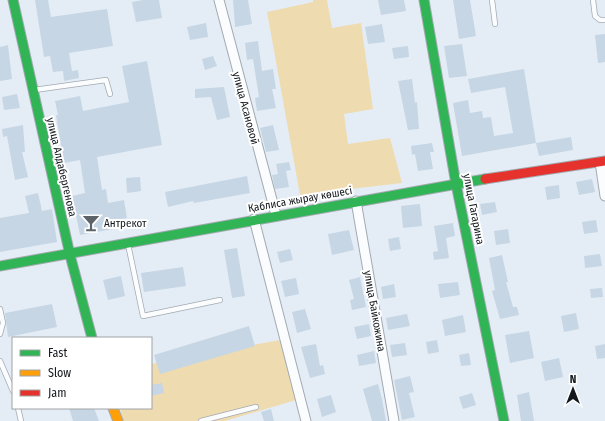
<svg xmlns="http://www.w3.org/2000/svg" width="605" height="421" viewBox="0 0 605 421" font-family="'Fira Sans Condensed',sans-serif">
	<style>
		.green { fill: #efdbb0 }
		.building { fill: #c6d6e4 }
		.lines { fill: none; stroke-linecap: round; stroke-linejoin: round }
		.lane-casing { stroke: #a3aab1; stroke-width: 6 }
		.street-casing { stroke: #a3aab1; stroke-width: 11 }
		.fast-casing { stroke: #a3aab1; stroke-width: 11 }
		.slow-casing { stroke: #a3aab1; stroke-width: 11 }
		.jam-casing { stroke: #a3aab1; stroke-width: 11 }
		.lane { stroke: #fbfcfe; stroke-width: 4.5 }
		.street { stroke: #fbfcfe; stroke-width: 9 }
		.fast { stroke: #30b455; stroke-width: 9 }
		.slow { stroke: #ff9f0a; stroke-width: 9 }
		.jam { stroke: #e5322d; stroke-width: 9 }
		.labels { text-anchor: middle; stroke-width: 4; stroke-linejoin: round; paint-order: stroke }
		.street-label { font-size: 11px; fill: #12181d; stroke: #fff }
		.poi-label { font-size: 11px; fill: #12181d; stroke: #fff; text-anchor: start }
	</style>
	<rect width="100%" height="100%" fill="#e4edf6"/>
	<path class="green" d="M313,0H327L332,28L361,23L373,109L344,114L348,144L390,138L402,183L300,195L267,12L313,2Z
		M280,340L296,400L225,421H123L120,408H151V364Z"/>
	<path class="building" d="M35,0H48L51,17L107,9L113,46L69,53L72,71L78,70L79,78L64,81L63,71L53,72L50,56L44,57Z
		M143,0H159L162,18L136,22L132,2Z
		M233,0H248L252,24L235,27Z
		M378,0H404L406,11L381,15Z
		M453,0H470L476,36L459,39Z
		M206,23L208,37L190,40L187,27Z
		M382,24L385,42L368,44L365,27Z
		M605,34V62L598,63L595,35Z
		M258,41L262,71L273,69L276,89H272L276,108L257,111L255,98L259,97L253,59L247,60L245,43Z
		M462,44L467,76L449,78L444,46Z
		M8,45L12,79L0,81V47Z
		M408,46L409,57L394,59L392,48Z
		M213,56L217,66L205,70L202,59Z
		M147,61L162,145L97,157L102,190L106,189L108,203L124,200L127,218L111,221L113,229L80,235L72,196L85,193L80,160L64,163L56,115H58L55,101L80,96L83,111L129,102L122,66Z
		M524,69L536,143L462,156L453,103L468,100L470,113L482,111L483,118L491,117L494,136L513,133L505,87L471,93L468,79Z
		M412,79L415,103L417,102L419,129L408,130L398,81Z
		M224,87L230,117L217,120L211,97L195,98V89Z
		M17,94L20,108L4,110L2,97Z
		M23,125L25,152H22L28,177L15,180L7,136L3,137L2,129Z
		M273,125L279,150L266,152L260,128Z
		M571,137L573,150L539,156L536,143Z
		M432,143L434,152H430L433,169L418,171L415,154L412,155L411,146Z
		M289,162L291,170L286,171L289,187L275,189L272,175L278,174L276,164Z
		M247,176L250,193L194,203L193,201L168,207L165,192Z
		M140,177L141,191L127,193L126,178Z
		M592,179L595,192L579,195L576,182Z
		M559,185L560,198L547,200L545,187Z
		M38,193L42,211L52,209L57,242L0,252V218L29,213L25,196Z
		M495,202L497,212L482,215L480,204Z
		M420,204L422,226L403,228L401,206Z
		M596,220L598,232L584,234L582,222Z
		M453,223L455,236L446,238L449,258L434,260L433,252L438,251L434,226Z
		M508,229L510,243L496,245L494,231Z
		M349,230L354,250L332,255L328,234Z
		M399,237L401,249L390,251L388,239Z
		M237,248L245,296L232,298L224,250Z
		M290,249L293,260L280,263L277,252Z
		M600,254L602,266L585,268L584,256Z
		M502,255L508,282H506L513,307H517L519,315L500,319L492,291L495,290L489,258Z
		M183,267L186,286L144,292L141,273Z
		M121,276L125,296L108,300L103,280Z
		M360,277L366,307L352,310L350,300L354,299L349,280Z
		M296,278L299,294L285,297L281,281Z
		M458,282L460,295L440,298L438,284Z
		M394,284L396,297L383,299L381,287Z
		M602,288L603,297L591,298L590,289Z
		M52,304L57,327L8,337L5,313Z
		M305,309L311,329L297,333L292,312Z
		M576,313L579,329L564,332L561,316Z
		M407,314L410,326L388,330L386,318Z
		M463,315L466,332L445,336L442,320Z
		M369,324L371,336L357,339L354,327Z
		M249,326L255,346L160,374L154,355Z
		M529,331L534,358L510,363L505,335Z
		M437,340L439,352L428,354L426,342Z
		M405,343L407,355L392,357L390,345Z
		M316,344L320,366L323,365L325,374L310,378L301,347Z
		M605,344V358L597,359L595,346Z
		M374,351L376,363L359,366L357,355Z
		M469,353L471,365L461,366L459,355Z
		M559,358L563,377L545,381L541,362Z
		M410,376L414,392L409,393L415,417L402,420L394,380Z
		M162,383L164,393L151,396V385Z
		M378,384L382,399L386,421H372L363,389Z
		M529,392L534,421H521L517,395Z
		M472,393L476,405L463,409L459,397Z
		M331,395L336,412L322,417L317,399Z
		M69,408H94L99,421H73Z
		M271,409L274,421H264L261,412Z"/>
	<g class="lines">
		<g class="lane-casing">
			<path id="lane" d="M492,0L495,24
				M593,0L595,16L600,20H605
				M34,90L106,80L110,94
				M128,244L143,316L220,300
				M0,309L3,323L0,334
				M0,361L13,391
				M18,408L21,421
				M201,421L256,407"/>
		</g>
		<g class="street-casing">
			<path id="street" d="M219,0L276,215
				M600,162L605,196
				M356,201L394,421
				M254,219L306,421"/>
		</g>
		<g class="fast-casing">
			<path id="fast" d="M13,0L70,255L92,338
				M424,0L456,184L504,421
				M0,266L485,179"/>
		</g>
		<g class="slow-casing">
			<path id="slow" d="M113,408L118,421"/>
		</g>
		<g class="jam-casing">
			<path id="jam" d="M485,179L605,161"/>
		</g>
		<use href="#lane" class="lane"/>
		<use href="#street" class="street"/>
		<use href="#fast" class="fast"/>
		<use href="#slow" class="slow"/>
		<use href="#jam" class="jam"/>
	</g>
	<defs>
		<g id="bar-bare" transform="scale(1.38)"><path d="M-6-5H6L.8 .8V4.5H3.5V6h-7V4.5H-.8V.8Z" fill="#5c6369" stroke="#fff" stroke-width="2.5" paint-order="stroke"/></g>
	</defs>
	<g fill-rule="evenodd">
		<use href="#bar-bare" x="91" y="223"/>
	</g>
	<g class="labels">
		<g class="street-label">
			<text transform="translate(246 108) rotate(75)" y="4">улица Асановой</text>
			<text transform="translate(62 167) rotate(77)" y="4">улица Алдабергенова</text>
			<text transform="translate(300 199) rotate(-10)" y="4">Қаблиса жырау көшесі</text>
			<text transform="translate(474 209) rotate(79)" y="4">улица Гагарина</text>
			<text transform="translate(375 311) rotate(80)" y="4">улица Байкожина</text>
		</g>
		<g class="poi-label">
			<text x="104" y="227">Антрекот</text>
		</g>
	</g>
	<rect x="12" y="337" width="140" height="72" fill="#ffffff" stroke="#a0a3a5"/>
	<rect x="20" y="350" width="20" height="6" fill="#30b455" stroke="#a0a3a5"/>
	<text x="48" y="357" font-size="12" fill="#12181d">Fast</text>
	<rect x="20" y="370" width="20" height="6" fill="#ff9f0a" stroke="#a0a3a5"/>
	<text x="48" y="377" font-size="12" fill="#12181d">Slow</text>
	<rect x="20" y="390" width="20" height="6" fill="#e5322d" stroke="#a0a3a5"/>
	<text x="48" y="397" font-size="12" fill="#12181d">Jam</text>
	<g transform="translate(573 389)" stroke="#ffffff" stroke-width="3" paint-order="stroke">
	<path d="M0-3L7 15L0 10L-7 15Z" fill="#12181d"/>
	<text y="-6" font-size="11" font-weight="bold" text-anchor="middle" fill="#12181d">N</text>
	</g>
</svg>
